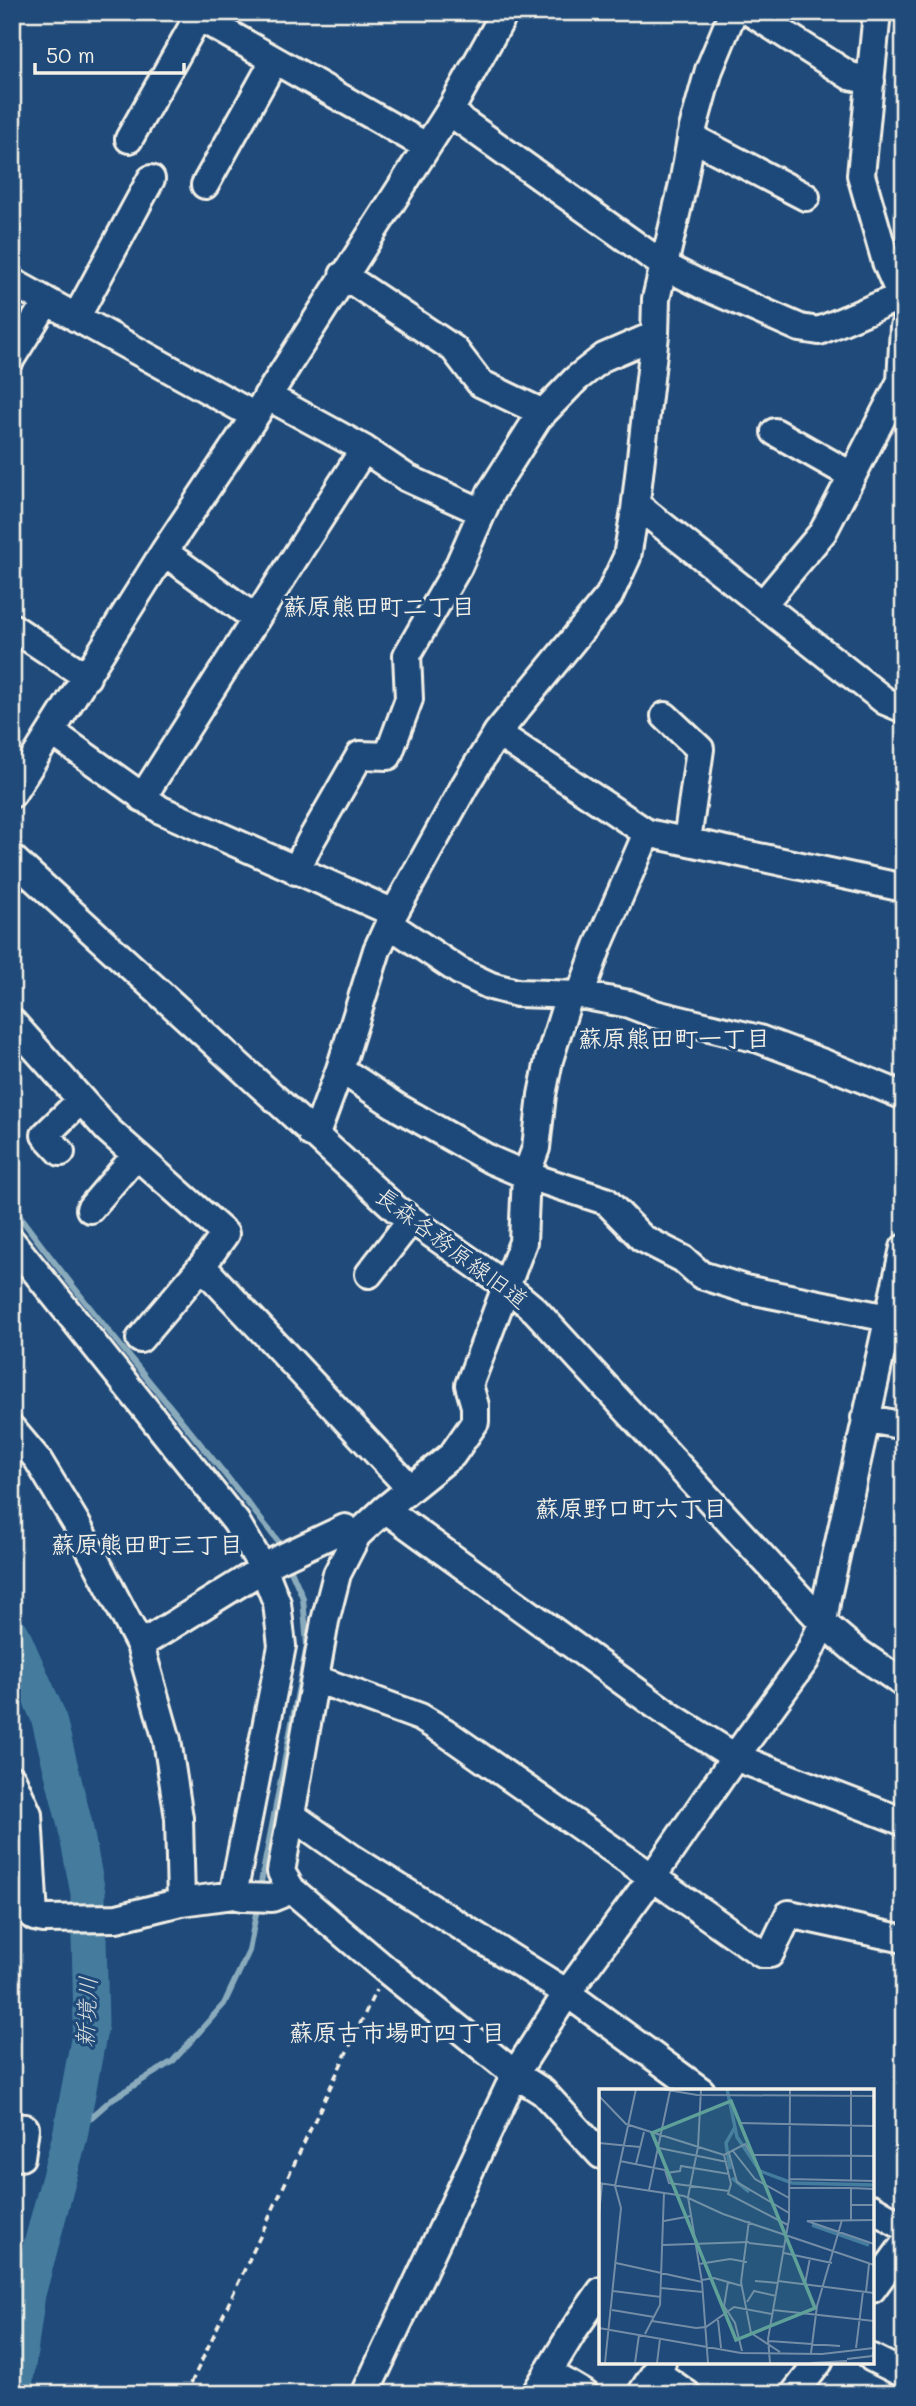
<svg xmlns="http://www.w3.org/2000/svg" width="916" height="2406" viewBox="0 0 916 2406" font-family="Mali,'Klee One',sans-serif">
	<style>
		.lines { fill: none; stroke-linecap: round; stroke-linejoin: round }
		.stream { stroke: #8aabbc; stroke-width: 6 }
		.river { stroke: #447c9e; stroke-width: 35 }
		.minor-casing { stroke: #f4f1e8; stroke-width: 32 }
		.path { stroke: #f4f1e8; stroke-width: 3.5; stroke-dasharray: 7 5; stroke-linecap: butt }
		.minor { stroke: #1f4a7a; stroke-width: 26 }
		.labels { text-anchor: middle; stroke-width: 6; stroke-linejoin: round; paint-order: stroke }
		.street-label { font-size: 23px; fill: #f4f1e8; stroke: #1f4a7a }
		.neighbourhood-label { font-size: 24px; font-weight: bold; fill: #f4f1e8; stroke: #1f4a7a }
		.water-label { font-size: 24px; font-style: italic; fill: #dadfdd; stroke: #1f4a7a }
		.inset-river { fill: none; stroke: #447c9e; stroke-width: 3.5 }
		.inset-road { fill: none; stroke: #748da6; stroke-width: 2 }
		.view { fill: #5fa199; fill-opacity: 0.15; stroke: #5fa199; stroke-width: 3.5 }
		.inset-edge { fill: none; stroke: #f4f1e8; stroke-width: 3.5 }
	</style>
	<rect width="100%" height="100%" fill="#1f4a7a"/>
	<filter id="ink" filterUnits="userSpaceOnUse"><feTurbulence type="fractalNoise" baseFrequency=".0143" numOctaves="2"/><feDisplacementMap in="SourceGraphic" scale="14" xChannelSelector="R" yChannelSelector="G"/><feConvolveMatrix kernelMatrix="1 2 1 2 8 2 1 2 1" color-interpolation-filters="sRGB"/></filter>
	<g filter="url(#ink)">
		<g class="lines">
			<path class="stream" d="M12,1206C97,1322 192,1430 280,1544L283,1551
				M259,1893L307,1645L303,1598L287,1561
				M70,2136L112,2099L173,2061L224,2004L249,1951L258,1903"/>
			<path class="river" d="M12,1634L48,1716L75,1825L88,1893L91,2024L70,2136L28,2294L14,2394"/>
			<g class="minor-casing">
				<path id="minor" d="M190,12L426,146
					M750,12L850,76L871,81
					M877,12L861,175L886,262L904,303
					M451,109L462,121L665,266L704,286L800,328L819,331L904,295
					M691,137L806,197
					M129,139L198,17
					M205,185L274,61
					M343,275L454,349L480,383L543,413
					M12,282L255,416
					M76,318L151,179
					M12,357L47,301
					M267,396L364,449L407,478L482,512
					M775,432L851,475
					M635,510H643L885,701L904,709
					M164,552L256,619
					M763,604L823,532L901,381L904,327
					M12,627L87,677
					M665,716L700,749L687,841
					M52,732L161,810L394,913
					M497,733L647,833L904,888
					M12,794L164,552L255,416L451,109L505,12
					M142,798L364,449
					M12,858L396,1209L505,1285L535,1310L823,1623L856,1651L904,1684
					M296,871L310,842L360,755L388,756L409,699L407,655L458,567L491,492L538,418L576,379L604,357L655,335
					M389,924L459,971L491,986L517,993L580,995L629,1004L655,1014L759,1039L826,1064L904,1096
					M580,995L598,946L647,833
					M569,996L549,1060L542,1095L536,1148L526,1175L523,1242L469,1385L475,1406V1422L452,1455L385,1509L357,1535L337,1574L325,1621L281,1872L292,1890L385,1969L515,2074L543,2092L601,2155
					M12,1022L108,1130L225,1234L202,1266L410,1488
					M340,1069L399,1108L491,1160L526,1175L606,1201L642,1238L683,1259L701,1275L745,1289L888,1318
					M311,1133L319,1126L340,1069L377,950L394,913L465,785L497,733L609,596L627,557L635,510L655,335L656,299L683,184L693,128L709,70L733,12
					M61,1152L45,1135L81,1100
					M90,1209L136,1155
					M12,1242L236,1522L264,1570L277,1603L282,1646L233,1895
					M369,1274L411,1220
					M140,1339L202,1266
					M865,1418L904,1426
					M12,1429L38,1460L76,1523L140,1645L167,1740L179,1818L181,1902
					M385,1509L672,1717L735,1757L904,1822
					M140,1645L277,1560L345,1528L357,1535
					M316,1679L420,1717L445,1732L762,1954H770L789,1914L904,1939
					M12,1779L28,1814L34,1917L44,1919L117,1918L181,1902L233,1895L243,1897L272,1898L292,1890
					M291,1815L352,1858L564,1991L701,2091
					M12,2127L25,2128L21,2157
					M872,2208L904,2227
					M872,2289L904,2245
					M872,2358L904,2374
					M548,2372L585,2394
					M656,2372L687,2394
					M365,2394L515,2074L567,1993L653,1876L735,1757L806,1659L823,1623L827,1597L904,1248
					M535,2394L575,2328L601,2291
					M641,2394L662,2362
					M794,2394L819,2362"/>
			</g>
			<path class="path" d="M186,2394L376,1990"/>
			<use href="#minor" class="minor"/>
		</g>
	</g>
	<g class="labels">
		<g class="street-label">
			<text transform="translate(452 1248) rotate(37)" y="8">長森各務原線旧道</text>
		</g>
		<g class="neighbourhood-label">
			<text x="379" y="615">蘇原熊田町二丁目</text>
			<text x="674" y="1047">蘇原熊田町一丁目</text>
			<text x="631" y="1517">蘇原野口町六丁目</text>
			<text x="147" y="1553">蘇原熊田町三丁目</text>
			<text x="397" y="2041">蘇原古市場町四丁目</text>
		</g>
		<g class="water-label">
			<text transform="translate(87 2012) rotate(-87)" y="8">新境川</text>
		</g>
	</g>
	<g transform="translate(599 2089)">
		<rect width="275" height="275" fill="#1f4a7a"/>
		<path class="inset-river" d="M128,0L138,48L161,82L193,94L275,96M131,80L127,54L136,38M133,89L150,103M213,136L270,156"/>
		<path class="inset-road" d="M63,0L98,6L275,7M102,0L99,58L89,108L103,193L109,274M0,7L27,35L125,66M139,34L275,37M0,54L41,58M60,59L128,73M134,62L156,90L190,109M130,64L138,93L190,124M125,66L146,55L153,66L275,67M125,66L132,95L129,105L189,136M21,72L66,81L70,94L130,102M37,75L45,43M67,84L81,82L82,77L130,85M190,90L275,92M252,92V0M0,94L85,107L124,125L275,176M190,99H252V131M252,99L275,100M50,101L71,2M252,116H275M0,125L3,95M275,131L208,132L275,155M65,132L92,127M150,132L142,193L152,244L181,263M150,154L186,158M64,156L150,153M185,164L233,174M17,174L103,193M100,175L131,170L148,173M103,191L115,189L143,197M156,192L179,194M179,192L275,204M129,193L125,217L136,234L143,262M206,195L211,169M62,199L104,203M14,202L62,208M267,203L270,175M148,213L155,202L177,207M13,221L55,228M174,221L275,232M119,231L122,259M53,232L97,239L107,238L135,218L173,225M0,239L142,264L223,265L275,259M46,245L61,216L65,103M170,252L241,257M257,259L264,203M212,264L218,217L243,131M248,270L273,267L275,262M6,274L22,119L16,97L37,0M36,274L40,246M58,274L61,250M171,274L169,250L190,130L191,0M212,274L248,272"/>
		<path class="view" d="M132,12L216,219L137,251L53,44Z"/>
		<rect width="275" height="275" class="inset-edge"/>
	</g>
	<rect width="916" height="2406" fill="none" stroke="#1f4a7a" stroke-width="42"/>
	<rect x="21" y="21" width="874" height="2364" fill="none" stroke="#f4f1e8" stroke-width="2.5" filter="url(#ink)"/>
	<path d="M35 63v10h149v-10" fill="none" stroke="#f4f1e8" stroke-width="3.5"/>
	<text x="46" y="63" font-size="21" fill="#f4f1e8" stroke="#1f4a7a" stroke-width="5" paint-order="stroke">50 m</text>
</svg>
